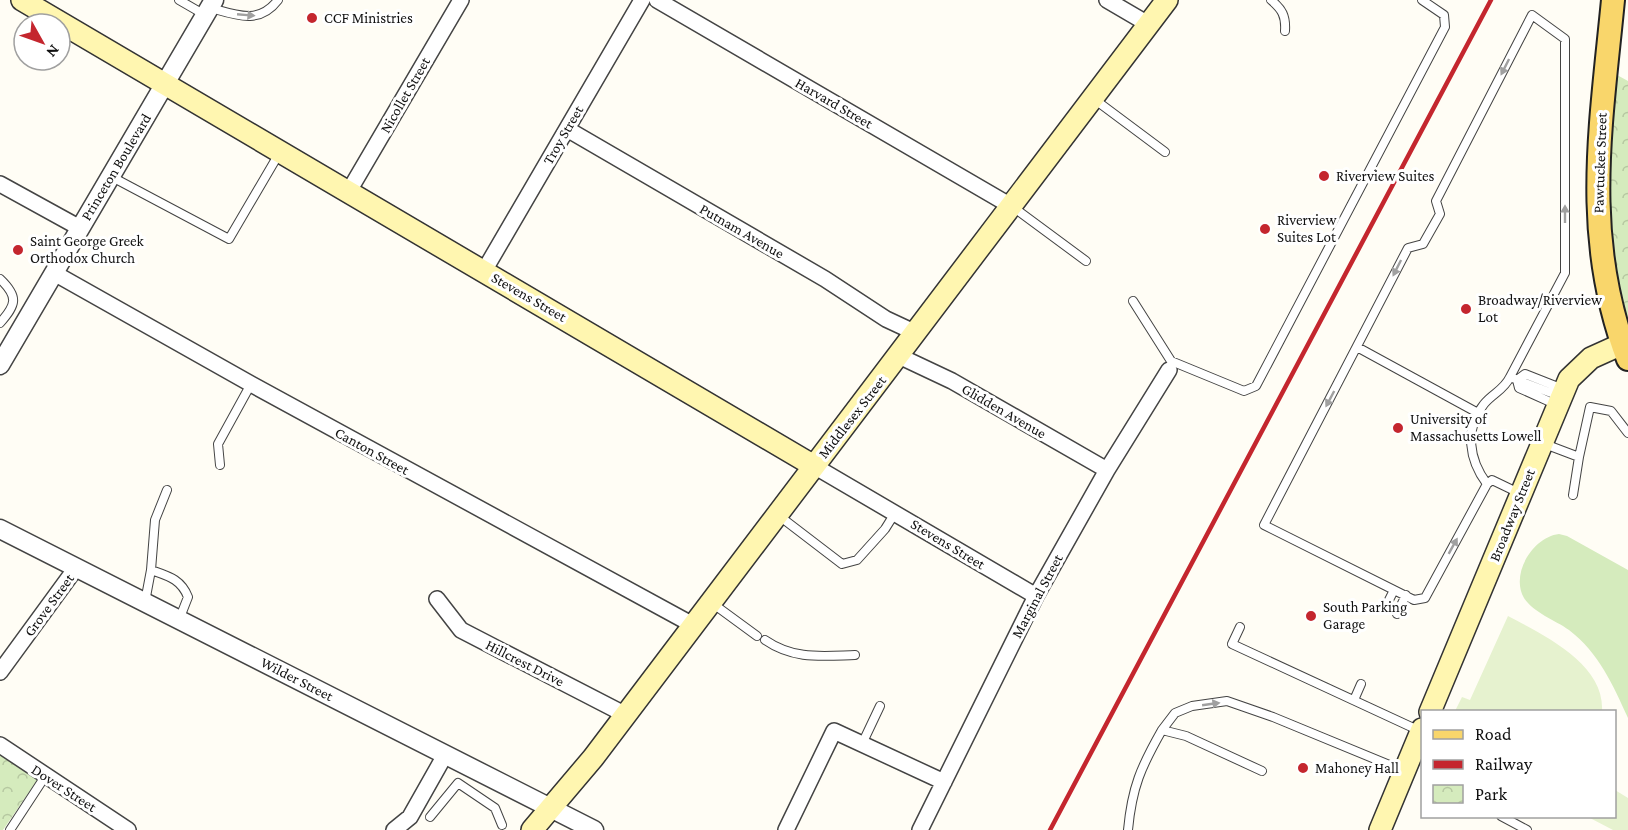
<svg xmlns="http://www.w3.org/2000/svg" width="1628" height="830" viewBox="0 0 1628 830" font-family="'Crimson Pro',serif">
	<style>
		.grass { fill: #d5ebbd }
		.park { fill: url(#park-crowns) }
		.pitch { fill: #e6f2cf }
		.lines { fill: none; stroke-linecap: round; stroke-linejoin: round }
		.service-casing { stroke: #444; stroke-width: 10 }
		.minor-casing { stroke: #444; stroke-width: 18 }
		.tertiary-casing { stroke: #444; stroke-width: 21 }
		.secondary-casing { stroke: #333; stroke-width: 24 }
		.primary-casing { stroke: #222; stroke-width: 26 }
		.service { stroke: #fff; stroke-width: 8 }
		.minor { stroke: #fff; stroke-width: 15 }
		.tertiary { stroke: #fff; stroke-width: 18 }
		.secondary { stroke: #fff6b0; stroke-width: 21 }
		.primary { stroke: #f9d66b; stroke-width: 22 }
		.rail { stroke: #c4262e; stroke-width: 4.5 }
		.oneway { fill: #a0a0a0 }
		.poi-dot { fill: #c4262e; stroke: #fff; stroke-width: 2 }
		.labels { text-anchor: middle; stroke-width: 6; stroke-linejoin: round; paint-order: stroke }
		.poi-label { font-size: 15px; fill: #111; stroke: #fff; text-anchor: start }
		.street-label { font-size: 15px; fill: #111; stroke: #fff }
	</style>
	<defs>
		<pattern id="park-crowns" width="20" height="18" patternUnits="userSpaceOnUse" patternTransform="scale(1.5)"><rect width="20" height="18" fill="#d5ebbd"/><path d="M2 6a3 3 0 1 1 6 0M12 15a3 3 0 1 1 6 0" fill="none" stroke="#b6c8a1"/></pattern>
	</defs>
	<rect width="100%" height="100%" fill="#fffdf5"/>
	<path class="grass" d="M1559,534L1567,536L1628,570V718C1613,685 1599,653 1569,630C1555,620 1534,613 1524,598C1510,574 1533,537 1559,534Z"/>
	<path class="park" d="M1617,75L1628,81V321C1602,241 1606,158 1617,75Z
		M0,755L38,779L3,830H0Z"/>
	<path class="pitch" d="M1508,616C1544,635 1605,664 1602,711H1455L1462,697L1470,700Z
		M1615,790L1628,798V830H1613L1590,818L1614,816Z"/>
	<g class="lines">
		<g class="service-casing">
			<path id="service" d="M179,0L205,15
				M1271,0C1282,9 1286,16 1285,31
				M211,8C236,15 259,25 278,0
				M1094,99L1165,152
				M112,177L229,239L280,152
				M1013,207L1086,261
				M0,279C19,297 16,305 0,323
				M1133,301L1171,361L1244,391L1256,386L1445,27L1444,15L1422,0
				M1357,347L1478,413
				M1510,377L1565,273V39L1532,15L1436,201L1440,214L1423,244L1408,248L1264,525L1414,600L1425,598L1487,484L1492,480L1519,493
				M1557,405L1519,388L1517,380L1525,374L1563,389
				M1542,443L1579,457L1590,407L1611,411L1628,433
				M220,465L218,444L251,384
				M1487,484C1469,460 1464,429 1484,404C1493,393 1504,390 1510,377L1559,396
				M1573,495L1579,457
				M778,515L842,564L857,560L885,529L895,513
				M151,570L155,520L167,490
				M145,602L151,570C168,576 181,579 188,597L179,620
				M712,603L757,636
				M1385,608L1394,590
				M1397,614L1406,595
				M1240,627L1232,644L1420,731
				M765,640C794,660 822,656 855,655
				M1354,700L1361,684
				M1162,730L1175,713L1192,706L1227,701L1273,717L1404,771
				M862,744L880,706
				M1501,816L1527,830
				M430,817L458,783L495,808L502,825
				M10,830L46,775
				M1128,830C1132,787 1141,767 1162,730L1186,736L1262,771"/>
		</g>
		<g class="minor-casing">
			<path id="minor" d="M657,0L1011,206
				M1107,0L1148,24
				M567,129L825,279L886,319L916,333
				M0,184L80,228
				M349,191L461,0
				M484,271L642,0
				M54,273L251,384L693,625
				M899,356L952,381L1107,470
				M814,466L1036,596
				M437,599L461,630L624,714
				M0,672L76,568
				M0,745L128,830
				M394,830L410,817L445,755
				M786,830L834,731L944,782
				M920,830L1036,596L1107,470L1169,370"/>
		</g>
		<g class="tertiary-casing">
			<path id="tertiary" d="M0,365L214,0
				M0,529L594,830"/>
		</g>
		<g class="secondary-casing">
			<path id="secondary" d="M22,0L814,466
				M1430,712L1569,379L1591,358L1622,344
				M532,830L593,758L1167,0
				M1380,830L1422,729"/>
		</g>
		<g class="primary-casing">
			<path id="primary" d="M1613,0C1601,125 1581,237 1628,359"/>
		</g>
		<use href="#service" class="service"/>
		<use href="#minor" class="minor"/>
		<use href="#tertiary" class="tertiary"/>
		<use href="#secondary" class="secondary"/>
		<use href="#primary" class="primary"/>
		<path class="rail" d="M1050,830L1491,0"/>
	</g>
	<defs><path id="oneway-solid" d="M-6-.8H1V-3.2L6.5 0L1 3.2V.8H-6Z" transform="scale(1.5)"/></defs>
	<g class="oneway">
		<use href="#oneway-solid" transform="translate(246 15) rotate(5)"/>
		<use href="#oneway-solid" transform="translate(1505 67) rotate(117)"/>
		<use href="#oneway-solid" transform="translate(1565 214) rotate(-90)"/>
		<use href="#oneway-solid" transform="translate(1397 268) rotate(117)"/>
		<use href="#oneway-solid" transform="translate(1330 399) rotate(118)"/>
		<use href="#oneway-solid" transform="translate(1453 546) rotate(-61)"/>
		<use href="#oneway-solid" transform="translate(1211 704) rotate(-8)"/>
	</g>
	<g class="poi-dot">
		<circle cx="312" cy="18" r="6"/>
		<circle cx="1324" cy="176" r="6"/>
		<circle cx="1265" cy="229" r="6"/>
		<circle cx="18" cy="250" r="6"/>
		<circle cx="1466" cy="309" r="6"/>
		<circle cx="1398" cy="428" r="6"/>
		<circle cx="1311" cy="616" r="6"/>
		<circle cx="1303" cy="768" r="6"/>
	</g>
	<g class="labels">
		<g class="poi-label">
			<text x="324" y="23">CCF Ministries</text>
			<text x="1336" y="181">Riverview Suites</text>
			<text x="1277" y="225">Riverview<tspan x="1277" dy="17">Suites Lot</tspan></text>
			<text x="30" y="246">Saint George Greek<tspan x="30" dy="17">Orthodox Church</tspan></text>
			<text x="1478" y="305">Broadway/Riverview<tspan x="1478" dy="17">Lot</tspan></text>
			<text x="1410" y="424">University of<tspan x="1410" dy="17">Massachusetts Lowell</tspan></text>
			<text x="1323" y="612">South Parking<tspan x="1323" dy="17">Garage</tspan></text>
			<text x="1315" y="773">Mahoney Hall</text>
		</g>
		<g class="street-label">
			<text transform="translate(405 95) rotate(-60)" y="5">Nicollet Street</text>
			<text transform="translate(834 103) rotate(30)" y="5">Harvard Street</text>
			<text transform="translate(563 135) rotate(-60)" y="5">Troy Street</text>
			<text transform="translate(1600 163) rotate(-88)" y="5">Pawtucket Street</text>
			<text transform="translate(116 167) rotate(-59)" y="5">Princeton Boulevard</text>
			<text transform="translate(742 231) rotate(30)" y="5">Putnam Avenue</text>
			<text transform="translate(529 297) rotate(30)" y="5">Stevens Street</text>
			<text transform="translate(1004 411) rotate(30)" y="5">Glidden Avenue</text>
			<text transform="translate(852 417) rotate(-52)" y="5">Middlesex Street</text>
			<text transform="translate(372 451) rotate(29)" y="5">Canton Street</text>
			<text transform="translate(1512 515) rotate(-68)" y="5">Broadway Street</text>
			<text transform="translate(948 544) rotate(31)" y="5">Stevens Street</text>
			<text transform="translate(1037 596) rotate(-62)" y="5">Marginal Street</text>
			<text transform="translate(49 605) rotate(-54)" y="5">Grove Street</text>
			<text transform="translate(525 663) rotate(27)" y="5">Hillcrest Drive</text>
			<text transform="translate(297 679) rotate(27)" y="5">Wilder Street</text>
			<text transform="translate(64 788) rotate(33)" y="5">Dover Street</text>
		</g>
	</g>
	<rect x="1421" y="710" width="195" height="108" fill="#ffffff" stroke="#a0a0a0" stroke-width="1.5"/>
	<rect x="1433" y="730" width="30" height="9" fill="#f9d66b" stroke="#a0a0a0" stroke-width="1.5"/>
	<text x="1475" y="740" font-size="18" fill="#111111">Road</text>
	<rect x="1433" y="760" width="30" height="9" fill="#c4262e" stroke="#a0a0a0" stroke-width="1.5"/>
	<text x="1475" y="770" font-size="18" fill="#111111">Railway</text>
	<rect x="1433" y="785" width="30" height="18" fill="url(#park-crowns)" stroke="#a0a0a0" stroke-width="1.5"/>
	<text x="1475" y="800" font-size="18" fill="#111111">Park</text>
	<g transform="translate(42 42) rotate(130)"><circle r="28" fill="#ffffff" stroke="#a0a0a0" stroke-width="1.5"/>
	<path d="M0-4.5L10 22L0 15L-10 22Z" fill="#c4262e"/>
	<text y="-9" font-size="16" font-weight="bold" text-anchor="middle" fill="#111111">N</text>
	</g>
</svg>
